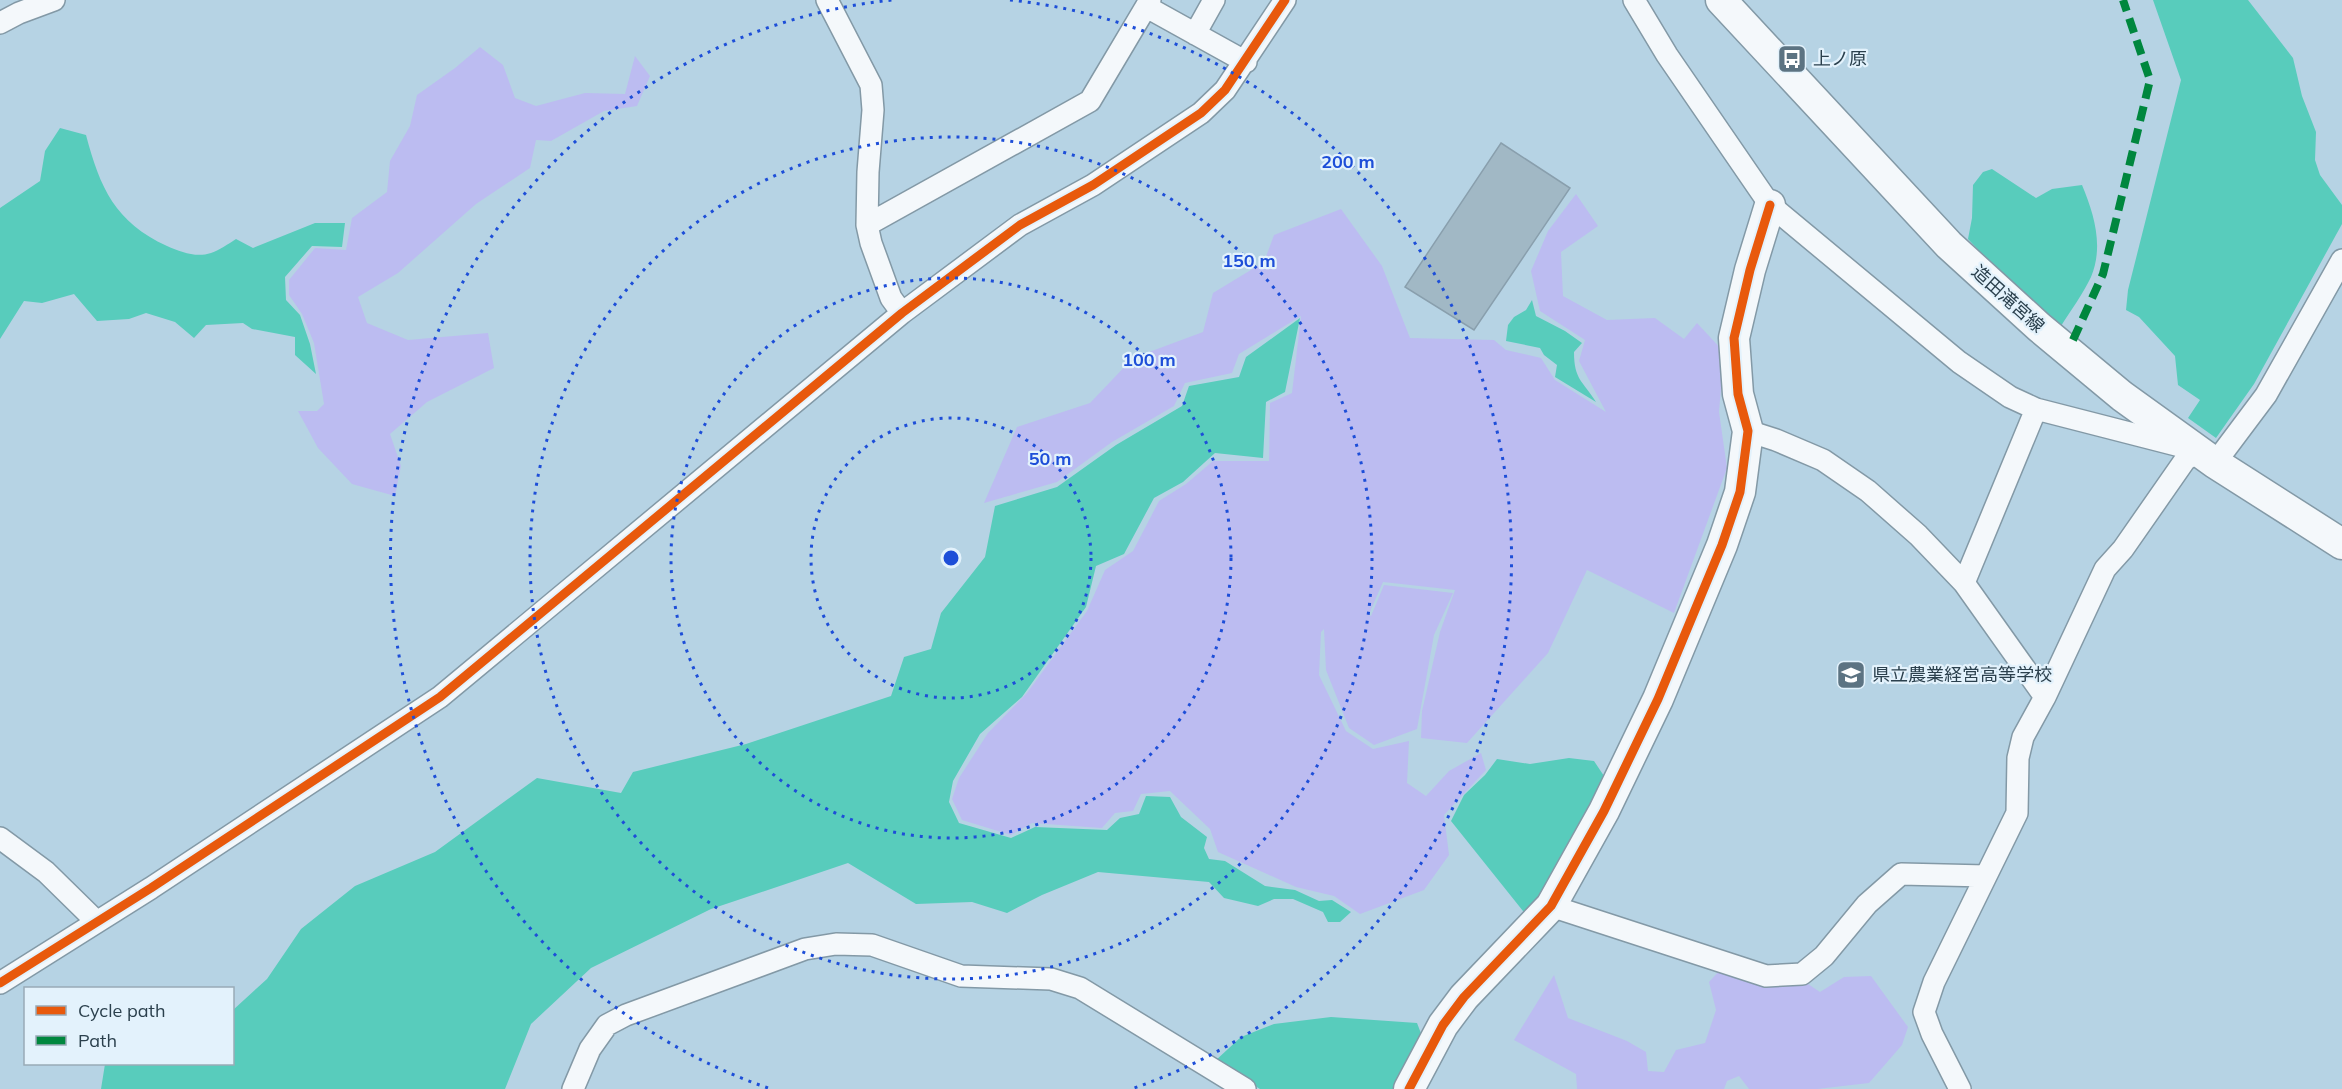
<svg xmlns="http://www.w3.org/2000/svg" width="2342" height="1089" viewBox="0 0 2342 1089" font-family="Mulish,'Noto Sans JP',sans-serif">
	<style>
		.green { fill: #bcbcf1 }
		.water { fill: #58ccbc }
		.building { fill: #a1b8c5; stroke: #899fad; stroke-width: 1.5 }
		.lines { fill: none; stroke-linecap: round; stroke-linejoin: round }
		.street-casing { stroke: #8399a6; stroke-width: 24 }
		.secondary-casing { stroke: #8399a6; stroke-width: 33 }
		.street { stroke: #f4f8fb; stroke-width: 21 }
		.secondary { stroke: #f4f8fb; stroke-width: 30 }
		.quiet { stroke: #00873e; stroke-width: 8; stroke-dasharray: 15 8; stroke-linecap: butt }
		.cycleway-casing { stroke: #e3f2fc; stroke-width: 13 }
		.cycleway { stroke: #e8590c; stroke-width: 9 }
		.ring { fill: none; stroke: #1d4ed8; stroke-width: 3; stroke-dasharray: 3 6 }
		.labels { text-anchor: middle; stroke-width: 4.5; stroke-linejoin: round; paint-order: stroke }
		.poi-label { font-size: 18px; fill: #2b404d; stroke: #e3f2fc; text-anchor: start }
		.street-label { font-size: 18px; fill: #2b404d; stroke: #e3f2fc }
		.centre { fill: #1d4ed8; stroke: #e3f2fc; stroke-width: 3 }
		.ring-label { font-size: 18px; text-anchor: middle; font-weight: bold; fill: #1d4ed8; stroke: #e3f2fc; stroke-width: 4.5; stroke-linejoin: round; paint-order: stroke }
	</style>
	<rect width="100%" height="100%" fill="#b6d3e4"/>
	<path class="green" d="M480,47L503,65L515,98L536,106L585,93L625,94L635,56L650,76L637,106L604,111L551,141L536,140L530,168L476,204L398,273L358,297L367,323L408,340L488,333L494,368L427,402L390,434L401,466L395,496L352,484L318,448L298,411H317L324,404L314,343L302,314L289,295V280L315,248L346,250L352,218L387,192L390,161L410,126L417,95L455,68Z
		M1576,194L1598,226L1561,252L1563,296L1607,320L1655,318L1684,339L1697,323L1724,352L1719,412L1727,468L1674,613L1587,570L1548,653L1467,743L1421,738L1422,711L1440,632L1455,590L1383,582L1369,614L1366,613L1371,616L1384,585L1453,593L1434,635L1417,729L1374,745L1349,728L1326,670L1324,629L1321,632L1319,675L1346,731L1373,749L1409,741L1407,783L1426,796L1449,771L1481,753L1486,770L1444,815L1449,855L1424,890L1360,914L1334,896L1296,887L1218,852L1210,829L1170,791L1141,794L1133,811L1115,813L1102,828L1032,823L1011,835L962,820L952,799L959,778L988,733L1027,693L1087,611L1105,570L1133,551L1159,501L1186,484L1213,461H1269L1270,403L1292,393L1301,316L1239,354L1232,373L1185,383L1174,406L1112,442L1057,482L984,503L1017,427L1090,403L1133,358L1203,332L1213,293L1264,262L1274,235L1341,209L1382,266L1410,338L1494,340L1506,350L1541,358L1555,380L1606,412L1579,361L1585,340L1540,311L1531,271L1548,231Z
		M1721,969L1761,987L1805,982L1820,992L1844,977L1871,976L1908,1027L1902,1045L1869,1083L1817,1089H1749L1739,1076L1727,1081L1724,1089H1577L1576,1074L1514,1040L1554,975L1568,1018L1627,1041L1646,1052L1648,1071L1664,1072L1676,1050L1705,1043L1716,1010L1709,982Z"/>
	<path class="water" d="M2153,0H2248L2293,58L2302,96L2316,132L2315,160L2320,175L2342,205V224L2254,384L2216,438L2188,418L2200,400L2178,385L2175,356L2139,317L2126,310L2128,290L2181,80Z
		M60,128L86,135C100,188 115,222 167,246C181,252 196,258 211,253C220,250 228,244 236,239L253,248L315,223H345L342,247L312,246L285,277L286,300L300,315L310,344L316,374L295,355V337L252,329L243,323L206,325L194,338L175,322L146,313L129,319L97,321L74,294L42,303L24,301L0,339V208L40,181L45,151Z
		M1992,169L2036,198L2052,189L2082,185C2094,214 2104,246 2091,277C2083,294 2071,310 2061,326L1995,268L1968,239L1972,218L1973,185L1983,172Z
		M1532,300L1536,316L1565,331L1582,343L1574,352C1574,380 1583,381 1596,402L1555,377L1557,365L1544,355L1540,348L1506,341L1508,325L1514,317L1526,310Z
		M1300,318L1285,392L1266,402L1263,458L1215,453L1183,482L1154,498L1124,554L1096,566L1086,607L1022,697L980,734L953,781L949,802L959,823L1011,838L1035,827L1107,830L1120,818L1139,814L1146,796L1170,797L1181,817L1207,837L1204,848L1209,859L1225,861L1265,886L1295,890L1319,901L1332,900L1351,912L1340,922H1328L1323,912L1293,899H1274L1258,906L1224,898L1209,882L1098,872L1042,895L1007,913L972,902L916,904L848,863L711,909L591,968L531,1024L505,1089H101L105,1064H232L233,1010L267,979L301,929L355,886L435,852L537,778L621,793L633,772L746,744L891,696L904,657L931,649L941,613L985,557L995,506L1057,487L1116,445L1182,406L1189,386L1239,377L1246,357Z
		M1569,758L1594,761L1606,779L1571,848L1527,916L1451,821L1464,795L1485,775L1497,759L1530,764Z
		M1331,1017L1417,1023L1422,1036L1396,1089H1260L1215,1061L1241,1037L1274,1024Z"/>
	<path class="building" d="M1501,143L1570,188L1474,330L1405,287Z"/>
	<g class="lines">
		<g class="street-casing">
			<path id="street" d="M827,0L871,85L873,110L868,172L867,225L871,243L891,298L902,313
				M1634,0L1667,55L1770,205L1959,362L2010,397L2036,409L2184,447
				M1154,11L1246,62
				M0,23L19,13L54,0
				M1195,34L1214,0
				M867,225L1090,101L1150,0
				M1748,431L1776,440L1823,460L1868,491L1918,535L1964,583L2045,697
				M2215,463L2266,395L2342,260
				M1964,583L2036,409
				M0,838L46,872L96,921
				M1551,906L1766,976L1802,974L1824,956L1867,904L1901,874L1986,876
				M0,983L151,888L440,697L902,313L1020,225L1093,185L1201,113L1225,90L1285,0
				M573,1089L590,1049L607,1025L626,1015L805,949L836,944L872,945L961,976L1051,979L1080,988L1245,1089
				M1960,1089L1932,1034L1924,1012L1934,982L2017,813L2018,758L2023,737L2045,697L2105,569L2123,549L2185,460L2199,451"/>
		</g>
		<g class="secondary-casing">
			<path id="secondary" d="M1721,0L1949,245L2039,327L2122,396L2215,463L2342,544
				M1409,1089L1443,1025L1464,997L1551,906L1604,811L1658,699L1722,545L1740,492L1748,431L1738,394L1734,338L1750,270L1770,205"/>
		</g>
		<use href="#street" class="street"/>
		<use href="#secondary" class="secondary"/>
		<path class="quiet" d="M2073,340L2103,274L2150,80L2123,0"/>
		<g class="cycleway-casing">
			<path id="cycleway" d="M0,983L151,888L440,697L902,313L1020,225L1093,185L1201,113L1225,90L1285,0
				M1409,1089L1443,1025L1464,997L1551,906L1604,811L1658,699L1722,545L1740,492L1748,431L1738,394L1734,338L1750,270L1770,205"/>
		</g>
		<use href="#cycleway" class="cycleway"/>
	</g>
	<g class="ring">
		<circle cx="951" cy="558" r="140"/>
		<circle cx="951" cy="558" r="280"/>
		<circle cx="951" cy="558" r="421"/>
		<path d="M768 1088A561 561 0 0 1 892 0M1010 0A561 561 0 0 1 1134 1088"/>
	</g>
	<defs>
		<g id="bus-square" transform="scale(1.5)"><rect x="-9" y="-9" width="18" height="18" rx="4" fill="#5c7382" stroke="#e3f2fc"/><path d="M-5-6H5V4H4V6H2V4H-2V6H-4V4H-5ZM-3.5-4V0h7V-4ZM-3.5 1.2v1.5H-2V1.2ZM2 1.2v1.5H3.5V1.2Z" fill="#fff"/></g>
		<g id="school-square" transform="scale(1.5)"><rect x="-9" y="-9" width="18" height="18" rx="4" fill="#5c7382" stroke="#e3f2fc"/><path d="M0-5L7-2L0 1L-7-2ZM-4 1L0 2.5L4 1V4Q0 6-4 4Z" fill="#fff"/></g>
	</defs>
	<g fill-rule="evenodd">
		<use href="#bus-square" x="1792" y="59"/>
		<use href="#school-square" x="1851" y="675"/>
	</g>
	<g class="labels">
		<g class="poi-label">
			<text x="1813" y="65">上ノ原</text>
			<text x="1872" y="681">県立農業経営高等学校</text>
		</g>
		<g class="street-label">
			<text transform="translate(2008 299) rotate(42)" y="6">造田滝宮線</text>
		</g>
	</g>
	<circle cx="951" cy="558" r="9" class="centre"/>
	<g class="ring-label">
		<text x="1348" y="168">200 m</text>
		<text x="1249" y="267">150 m</text>
		<text x="1149" y="366">100 m</text>
		<text x="1050" y="465">50 m</text>
	</g>
	<rect x="24" y="987" width="210" height="78" fill="#e3f2fc" stroke="#99abb6" stroke-width="1.5"/>
	<rect x="36" y="1006" width="30" height="9" fill="#e8590c" stroke="#99abb6" stroke-width="1.5"/>
	<text x="78" y="1017" font-size="18" fill="#2b404d">Cycle path</text>
	<rect x="36" y="1036" width="30" height="9" fill="#00873e" stroke="#99abb6" stroke-width="1.5"/>
	<text x="78" y="1047" font-size="18" fill="#2b404d">Path</text>
</svg>
